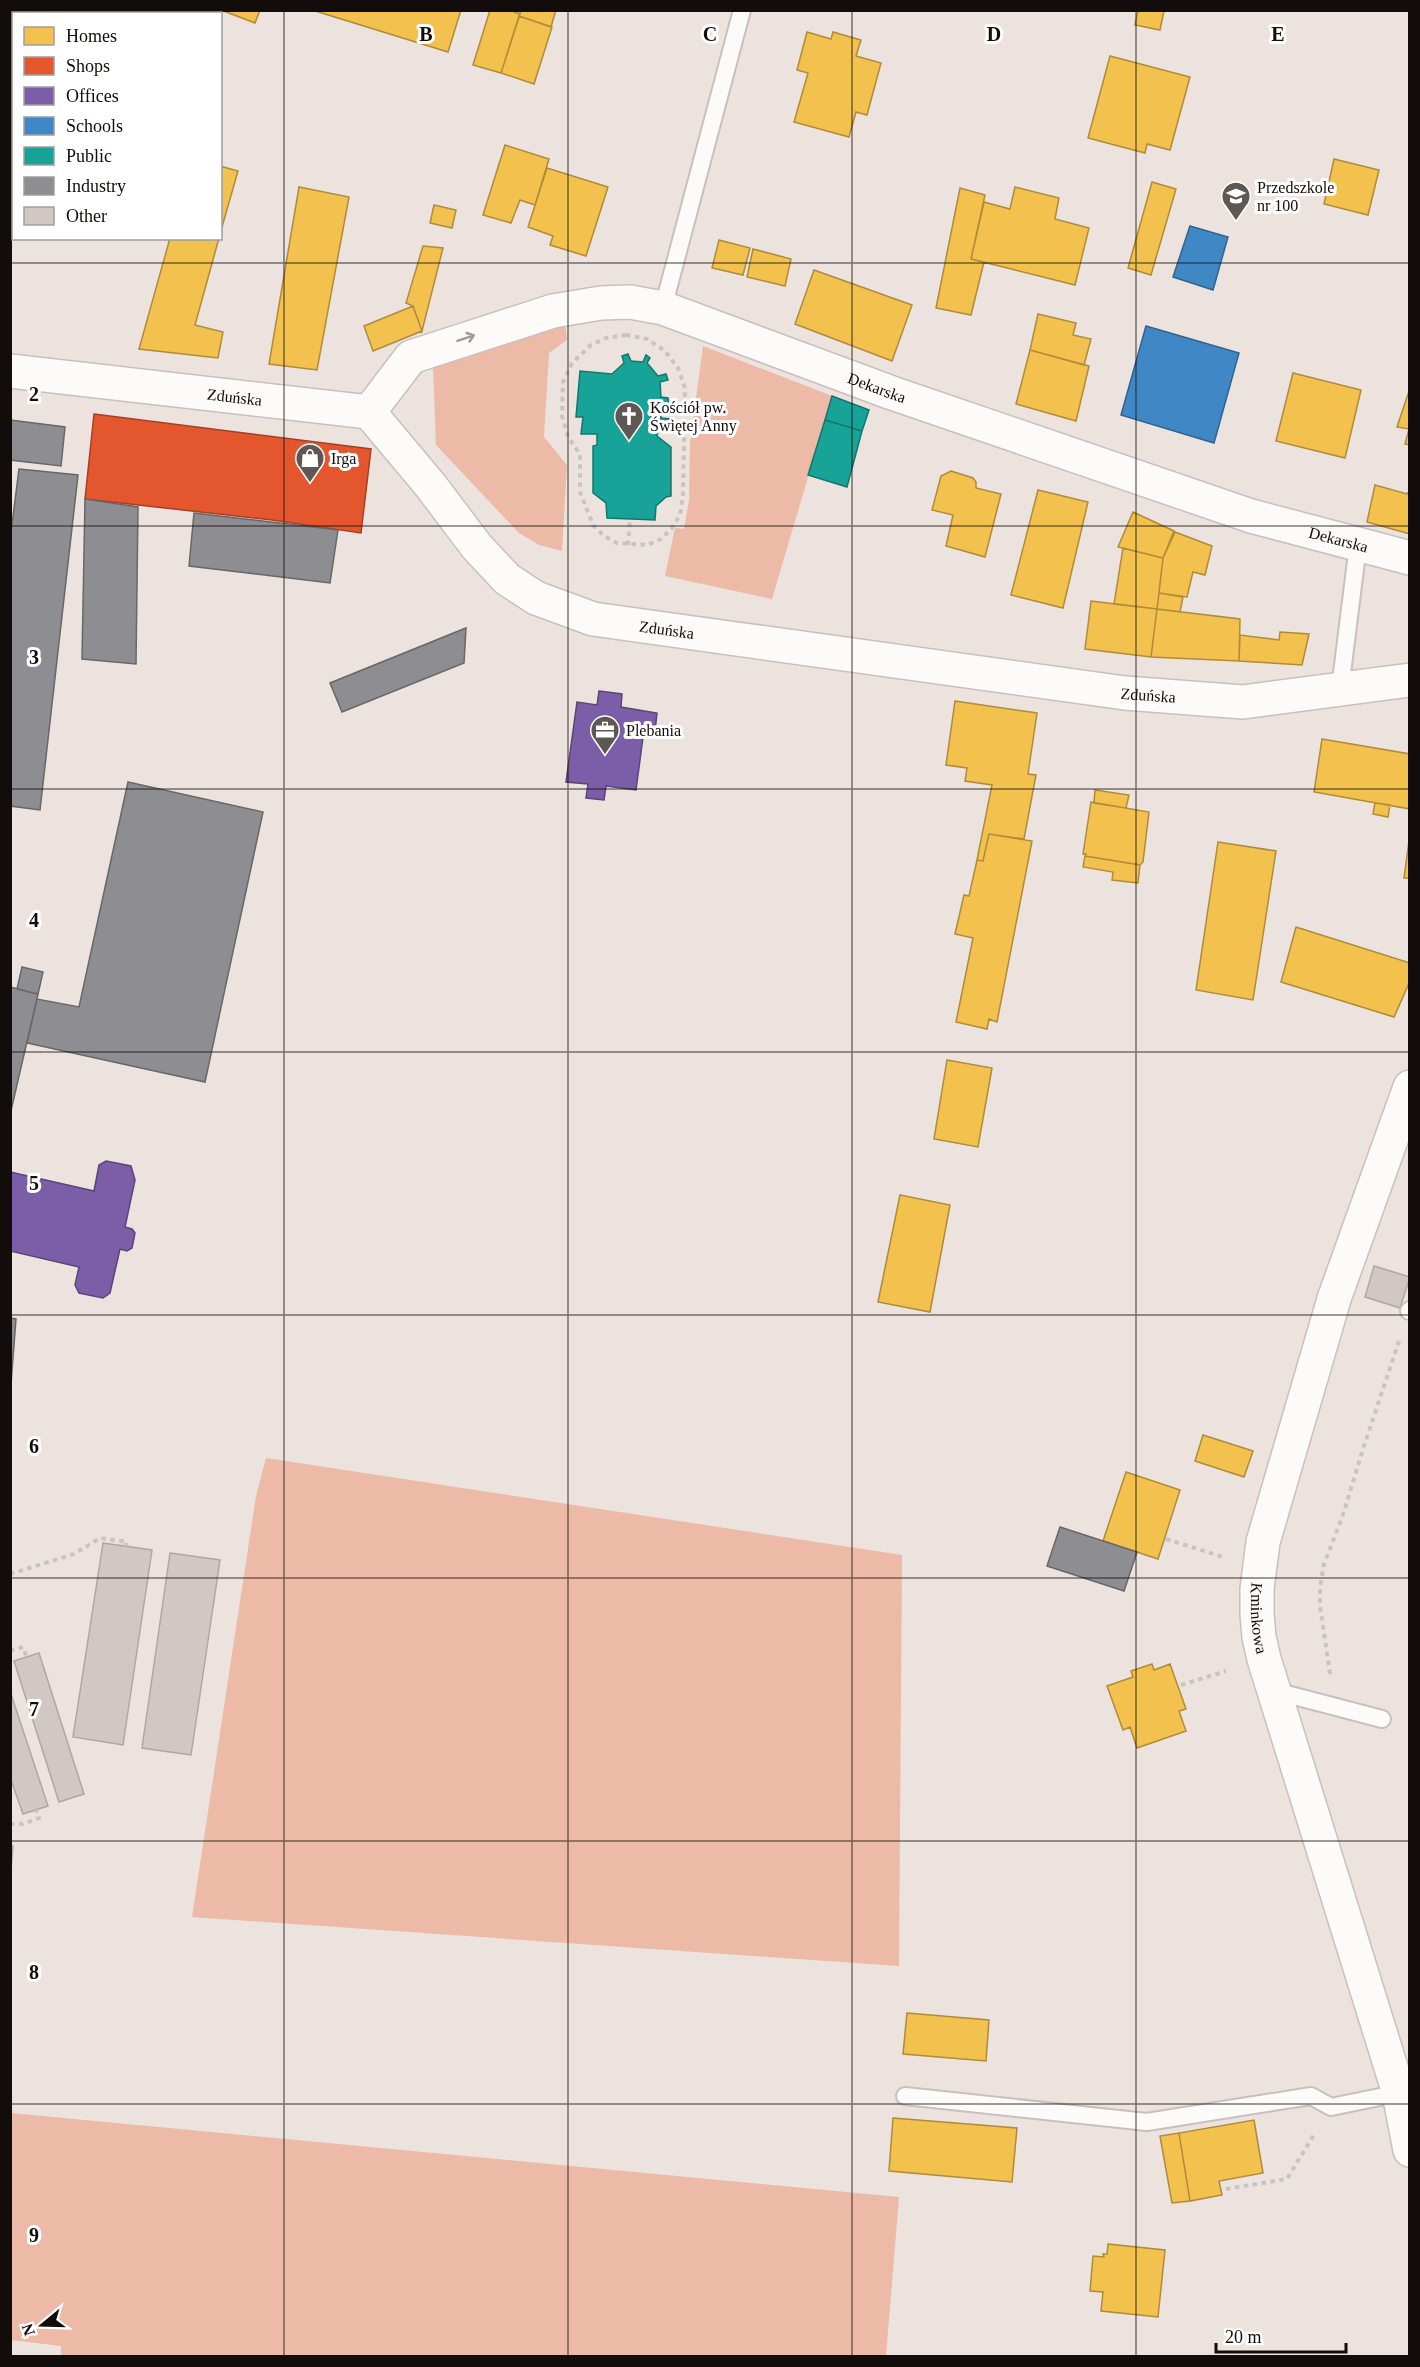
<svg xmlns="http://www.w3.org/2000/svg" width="1420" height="2367" viewBox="0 0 1420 2367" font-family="Georgia,serif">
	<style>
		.green { fill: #ecbaa7 }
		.homes { fill: #f2c14e; stroke: #af8b3a; stroke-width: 1.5 }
		.shops { fill: #e4572e; stroke: #a54023; stroke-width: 1.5 }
		.offices { fill: #7b5ea7; stroke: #5c4578; stroke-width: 1.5 }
		.schools { fill: #3f88c5; stroke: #32638d; stroke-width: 1.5 }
		.public { fill: #17a398; stroke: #16766d; stroke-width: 1.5 }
		.industry { fill: #8d8d92; stroke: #686669; stroke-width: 1.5 }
		.building { fill: #d1c8c6; stroke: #aea7a3; stroke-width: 1.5 }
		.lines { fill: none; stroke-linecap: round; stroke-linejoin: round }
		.lane-casing { stroke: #c9c0bd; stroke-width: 20 }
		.street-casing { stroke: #c9c0bd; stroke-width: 36 }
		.path { stroke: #c7c4c3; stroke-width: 4; stroke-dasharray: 4.5 4.5; stroke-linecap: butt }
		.lane { stroke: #fcfbfa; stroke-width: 16 }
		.street { stroke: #fcfbfa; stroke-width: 33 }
		.oneway { stroke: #9e9b9a }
		.grid { fill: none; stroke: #120c0a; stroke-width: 1.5; stroke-opacity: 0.55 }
		.labels { text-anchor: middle; stroke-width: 6; stroke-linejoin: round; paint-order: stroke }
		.poi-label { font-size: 16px; fill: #120c0a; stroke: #fff; text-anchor: start }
		.street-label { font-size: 16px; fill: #120c0a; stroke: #fff }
		.grid-label { font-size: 20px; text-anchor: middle; font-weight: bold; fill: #120c0a; stroke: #fff; stroke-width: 6; stroke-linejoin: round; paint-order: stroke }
	</style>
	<rect width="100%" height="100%" fill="#ece2de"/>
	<path class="green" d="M565,322L567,340L549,353L544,437L567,465L562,551L539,545L519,533L436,445L433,364Z
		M703,346L832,396L772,599L665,576L675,528L684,529L689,500L690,443Z
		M266,1458L902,1555L899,1966L192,1917L256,1496Z
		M11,2113L899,2197L886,2356H61V2346L11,2340Z"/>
	<path class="homes" d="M85,10H122L130,14H84Z
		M221,10H260L255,23Z
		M312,10H461L448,52Z
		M490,10H509L520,14L501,73L473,65Z
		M521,10H556L551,27L519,16Z
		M1138,10L1164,11L1160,30L1135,25Z
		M519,16L552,27L534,84L501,73Z
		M807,32L831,39L833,32L861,40L856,56L881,63L867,115L856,112L849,137L794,122L808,73L797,70Z
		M10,39L14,40V90L10,89Z
		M1110,56L1190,77L1170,150L1147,144L1145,153L1088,138Z
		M505,145L549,159L535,205L520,200L511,223L483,215Z
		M1334,159L1379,170L1368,215L1324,204Z
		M220,166L238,171L220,234Z
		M547,168L608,187L586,256L550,245L553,236L528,227Z
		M1152,182L1176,189L1151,275L1128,268Z
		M299,187L349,197L317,370L269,364Z
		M1015,187L1059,198L1055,219L1089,228L1075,285L971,259L984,202L1010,209Z
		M960,188L985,195L971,259L984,262L971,315L936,308Z
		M434,205L456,210L452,228L430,223Z
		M170,238H219L195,325L223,332L218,358L139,349Z
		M719,240L750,248L743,275L712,268Z
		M423,246L443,248L422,331L413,306L406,303Z
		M753,249L791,259L785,286L747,277Z
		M814,270L912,305L892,361L795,324Z
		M413,306L422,331L373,351L364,326Z
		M1038,314L1076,323L1073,335L1091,339L1084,365L1030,350Z
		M1030,350L1089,366L1076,421L1016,404Z
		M1293,373L1361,390L1345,458L1276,441Z
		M1410,388V445L1405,444L1409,429L1397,427Z
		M951,471L973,478L976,482V488L1001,494L985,557L946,546L953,515L932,510L941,476Z
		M1375,485L1407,494L1410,490V534L1367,522Z
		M1038,490L1088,502L1063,608L1011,595Z
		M1133,512L1174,531L1163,558L1118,547Z
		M1175,532L1212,546L1205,575L1193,572L1187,597L1159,593L1163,558Z
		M1123,548L1163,558L1157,609L1114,604Z
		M1159,593L1183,597L1180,612L1157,609Z
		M1091,601L1157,609L1151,657L1085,649Z
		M1157,609L1240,619L1239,661L1151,657Z
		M1280,632L1309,634L1302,665L1239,661L1240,635L1279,640Z
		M955,701L1037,713L1028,774L1036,775L1024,839L989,834L983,861L977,860L992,785L965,781L967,768L946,765Z
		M1322,739L1410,754V809L1314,792Z
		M1095,790L1129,795L1126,808L1094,803Z
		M1091,802L1149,812L1143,862L1140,865L1085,856L1086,854H1083Z
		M1375,803L1390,805L1388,817L1373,814Z
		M1410,833V878H1404Z
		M989,834L1032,841L997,1022L989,1019L987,1029L956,1022L973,938L955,934L964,895L969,896L977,860L983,861Z
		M1218,842L1276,851L1253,1000L1196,990Z
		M1085,856L1140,865L1138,883L1112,880L1113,872L1083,867Z
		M1296,927L1410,963V981L1394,1017L1281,982Z
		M947,1060L992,1068L978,1147L934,1139Z
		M900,1195L950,1205L930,1312L878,1302Z
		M1203,1435L1253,1451L1244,1477L1195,1461Z
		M1126,1472L1180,1490L1158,1559L1103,1541Z
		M1152,1664L1154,1670L1170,1664L1186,1709L1179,1711L1186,1731L1137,1748L1130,1727L1123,1730L1107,1686L1133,1677L1131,1671Z
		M907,2013L989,2020L986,2061L903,2054Z
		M893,2118L1017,2128L1012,2182L889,2171Z
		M1254,2120L1263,2173L1219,2181L1222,2195L1190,2201L1179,2133Z
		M1179,2133L1190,2201L1172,2203L1160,2136Z
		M1108,2244L1165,2250L1158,2317L1101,2311L1103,2292L1090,2291L1093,2256L1104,2257L1103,2254H1107Z"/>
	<path class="shops" d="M94,414L371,449L361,533L272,520L85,499Z"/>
	<path class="offices" d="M599,691L622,694L621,707L657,713L655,731L644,730L636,790L606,786L604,800L586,798L588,784L566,782L577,702L597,705Z
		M106,1161L131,1166L135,1180L125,1227L132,1229L135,1233L132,1248L127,1251L120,1249L110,1293L103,1298L79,1293L75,1285L79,1267L10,1251V1172L94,1191L99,1165Z"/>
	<path class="schools" d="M1190,226L1228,237L1213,290L1173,277Z
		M1146,326L1239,353L1214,443L1121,415Z"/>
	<path class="public" d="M628,354L631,361L643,362L646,355L650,358L647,363L658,376L666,374L668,380L660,382L661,397L668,398L669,404H660L661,418L671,419L672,424L659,425L657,436L671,447V496L666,497L656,506L655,520L607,518L606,503L593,493V446L597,445V434H581L583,417H576L580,371L612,374L624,363L622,356Z
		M832,396L869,410L862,431L825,420Z
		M825,420L862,431L847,487L808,475Z"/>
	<path class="industry" d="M10,420L65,427L61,466L10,460Z
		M19,469L78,475L40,810L10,806V540Z
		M85,499L138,507L136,664L82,659Z
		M194,513L338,530L330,583L189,566Z
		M466,628L464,663L342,712L330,683Z
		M128,782L263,812L205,1082L27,1043L37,999L79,1007Z
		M22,967L43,972L38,994L17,989Z
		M10,987L38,994L10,1115Z
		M10,1318L16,1319L11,1384L10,1383Z
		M1060,1527L1137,1552L1124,1591L1047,1566Z"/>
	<path class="building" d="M1374,1266L1410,1277L1400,1308L1365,1297Z
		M103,1543L152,1550L123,1745L73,1737Z
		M170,1553L220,1560L191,1755L142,1748Z
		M39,1653L84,1794L59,1802L14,1661Z
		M10,1691L48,1806L23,1814L10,1777Z
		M10,1846H13L10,1881Z"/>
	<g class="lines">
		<g class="lane-casing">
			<path id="lane" d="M663,308L742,10
				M1340,689L1358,545
				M1409,1311L1410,1310
				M1275,1691L1382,1719
				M905,2096L1147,2122L1311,2096L1331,2107L1399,2093"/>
		</g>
		<g class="street-casing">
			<g id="street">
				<path id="s1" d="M10,371L369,412L431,486L477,547L507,579L536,598L593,619L1125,693L1243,702L1410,680"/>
				<path id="s2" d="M369,412L411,357L553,311L601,303L630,302L663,308L892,393L1251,516L1410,558"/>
				<path id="s3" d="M1410,1087L1334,1299L1263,1542L1257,1589V1614L1259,1637L1264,1659L1399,2093L1410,2150"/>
			</g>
		</g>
		<path class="path" d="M626,335L647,339L665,351L678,368L685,388L683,496L680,515L672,528L661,539L647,545L617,543L604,536L593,525L580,492V454L568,437L562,416L563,382L572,363L591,345L606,338Z
			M628,545L630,519
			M1166,1539L1223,1557
			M10,1574L74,1554L100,1538L127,1542L126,1546
			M10,1651L23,1647L27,1658
			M1330,1674L1320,1606V1587L1324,1564L1342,1518L1364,1446L1400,1338
			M1181,1685L1226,1671
			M10,1824H23L39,1818L36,1810
			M1226,2189L1287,2179L1315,2133"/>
		<use href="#lane" class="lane"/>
		<use href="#street" class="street"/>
	</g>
	<defs><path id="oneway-shaft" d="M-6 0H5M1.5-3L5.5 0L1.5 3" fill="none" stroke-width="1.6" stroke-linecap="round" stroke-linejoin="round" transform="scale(1.5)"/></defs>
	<use class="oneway" href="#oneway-shaft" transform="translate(466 338) rotate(-19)"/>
	<path class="grid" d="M284,10V2356M568,10V2356M852,10V2356M1136,10V2356M10,263H1410M10,526H1410M10,789H1410M10,1052H1410M10,1315H1410M10,1578H1410M10,1841H1410M10,2104H1410"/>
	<defs>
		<g id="school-pin" transform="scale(1.5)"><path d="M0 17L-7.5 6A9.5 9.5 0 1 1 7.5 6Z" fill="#5e5754" stroke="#fff"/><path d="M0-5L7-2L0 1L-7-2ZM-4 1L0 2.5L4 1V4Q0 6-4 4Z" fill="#fff"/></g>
		<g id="church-pin" transform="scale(1.5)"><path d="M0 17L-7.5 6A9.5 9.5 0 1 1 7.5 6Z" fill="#5e5754" stroke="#fff"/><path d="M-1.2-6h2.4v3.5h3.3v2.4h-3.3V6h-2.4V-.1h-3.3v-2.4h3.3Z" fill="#fff"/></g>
		<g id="shop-pin" transform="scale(1.5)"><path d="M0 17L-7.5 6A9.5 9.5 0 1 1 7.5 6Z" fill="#5e5754" stroke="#fff"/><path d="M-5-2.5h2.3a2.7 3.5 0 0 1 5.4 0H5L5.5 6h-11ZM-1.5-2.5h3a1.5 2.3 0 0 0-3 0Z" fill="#fff"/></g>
		<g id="office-pin" transform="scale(1.5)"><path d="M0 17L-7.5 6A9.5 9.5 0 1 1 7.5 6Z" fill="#5e5754" stroke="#fff"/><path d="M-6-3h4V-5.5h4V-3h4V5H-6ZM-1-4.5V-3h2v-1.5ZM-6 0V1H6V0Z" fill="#fff"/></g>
	</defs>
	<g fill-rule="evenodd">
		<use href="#school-pin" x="1236" y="196"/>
		<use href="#church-pin" x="629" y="416"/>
		<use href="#shop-pin" x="310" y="458"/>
		<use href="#office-pin" x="605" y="730"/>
	</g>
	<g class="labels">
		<g class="poi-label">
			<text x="1257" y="193">Przedszkole<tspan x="1257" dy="18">nr 100</tspan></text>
			<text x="650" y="413">Kościół pw.<tspan x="650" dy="18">Świętej Anny</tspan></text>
			<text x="331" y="464">Irga</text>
			<text x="626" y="736">Plebania</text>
		</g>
		<g class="street-label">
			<text dy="6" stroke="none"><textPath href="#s2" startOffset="558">Dekarska</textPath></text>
			<text dy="6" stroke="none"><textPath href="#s1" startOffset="226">Zduńska</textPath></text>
			<text dy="6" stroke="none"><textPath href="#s2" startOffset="1044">Dekarska</textPath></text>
			<text dy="6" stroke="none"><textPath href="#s1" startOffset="748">Zduńska</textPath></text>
			<text dy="6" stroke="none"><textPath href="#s1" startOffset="1234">Zduńska</textPath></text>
			<text dy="6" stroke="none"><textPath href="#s3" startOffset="555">Kminkowa</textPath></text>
		</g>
	</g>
	<g class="grid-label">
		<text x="426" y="41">B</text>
		<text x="710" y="41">C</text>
		<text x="994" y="41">D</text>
		<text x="1278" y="41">E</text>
		<text x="34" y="401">2</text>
		<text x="34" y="664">3</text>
		<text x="34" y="927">4</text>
		<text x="34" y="1190">5</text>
		<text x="34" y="1453">6</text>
		<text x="34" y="1716">7</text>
		<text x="34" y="1979">8</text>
		<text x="34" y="2242">9</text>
	</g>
	<rect width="1420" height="2367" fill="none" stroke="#120c0a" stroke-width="24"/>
	<rect x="12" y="12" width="210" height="228" fill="#ffffff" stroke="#a09e9d" stroke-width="1.5"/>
	<rect x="24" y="27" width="30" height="18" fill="#f2c14e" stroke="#a09e9d" stroke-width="1.5"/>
	<text x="66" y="42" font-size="18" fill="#120c0a">Homes</text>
	<rect x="24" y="57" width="30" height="18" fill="#e4572e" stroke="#a09e9d" stroke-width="1.5"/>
	<text x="66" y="72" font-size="18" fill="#120c0a">Shops</text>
	<rect x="24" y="87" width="30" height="18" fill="#7b5ea7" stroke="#a09e9d" stroke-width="1.5"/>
	<text x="66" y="102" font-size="18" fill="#120c0a">Offices</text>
	<rect x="24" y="117" width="30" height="18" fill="#3f88c5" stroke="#a09e9d" stroke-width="1.5"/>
	<text x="66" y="132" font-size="18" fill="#120c0a">Schools</text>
	<rect x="24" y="147" width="30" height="18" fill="#17a398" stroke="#a09e9d" stroke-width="1.5"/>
	<text x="66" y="162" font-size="18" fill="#120c0a">Public</text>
	<rect x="24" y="177" width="30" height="18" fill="#8d8d92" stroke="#a09e9d" stroke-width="1.5"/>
	<text x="66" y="192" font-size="18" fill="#120c0a">Industry</text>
	<rect x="24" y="207" width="30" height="18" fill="#d1c8c6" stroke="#a09e9d" stroke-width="1.5"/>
	<text x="66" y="222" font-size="18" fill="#120c0a">Other</text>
	<g transform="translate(42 2325) rotate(251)" stroke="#ffffff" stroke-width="4.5" paint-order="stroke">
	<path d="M0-4.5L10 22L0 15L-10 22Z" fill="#120c0a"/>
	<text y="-9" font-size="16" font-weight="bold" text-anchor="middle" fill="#120c0a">N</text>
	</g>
	<path d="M1216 2343v9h130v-9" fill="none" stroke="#120c0a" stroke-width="3"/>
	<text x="1225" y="2343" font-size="18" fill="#120c0a" stroke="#ffffff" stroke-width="4.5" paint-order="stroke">20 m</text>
</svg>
